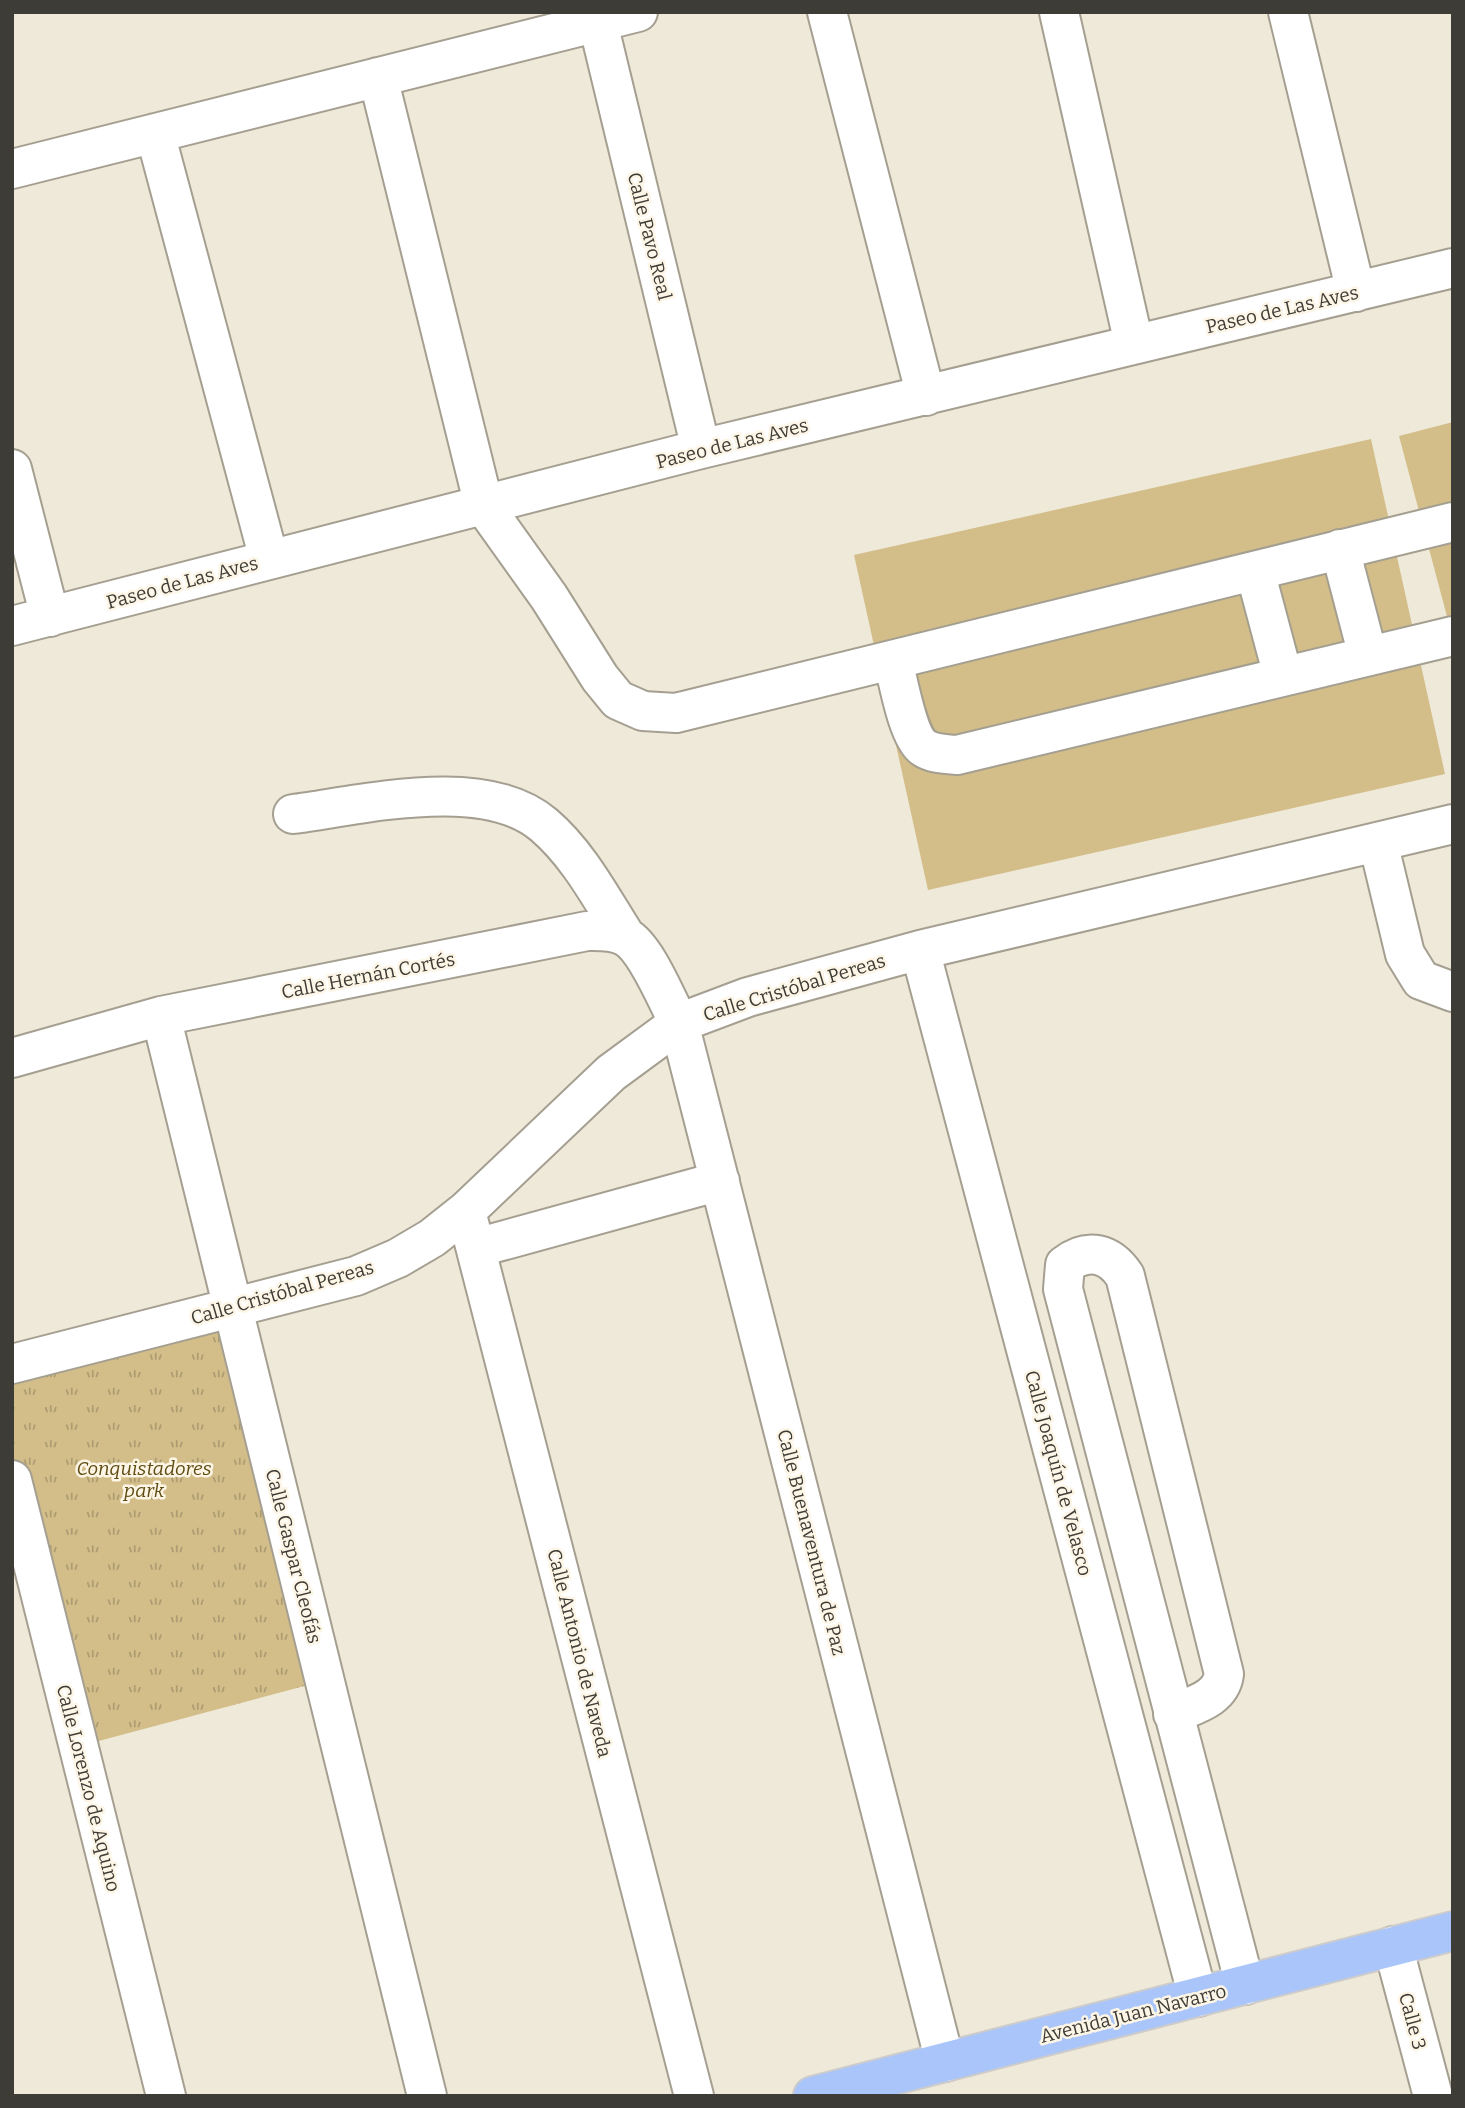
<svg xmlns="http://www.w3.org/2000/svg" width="1465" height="2108" viewBox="0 0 1465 2108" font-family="Bitter,serif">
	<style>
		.grass { fill: #d3be89 }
		.park { fill: url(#park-tufts) }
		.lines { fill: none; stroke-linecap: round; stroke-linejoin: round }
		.minor-casing { stroke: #a49f90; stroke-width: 42 }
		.major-casing { stroke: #cdcccb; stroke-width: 42 }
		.minor { stroke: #fff; stroke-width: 38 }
		.major { stroke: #a9c5fa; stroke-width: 38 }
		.labels { text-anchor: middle; stroke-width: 5; stroke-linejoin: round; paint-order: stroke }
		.street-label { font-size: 19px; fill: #3e3c36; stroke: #fdf6e7 }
		.park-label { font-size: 19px; font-style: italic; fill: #5e4b11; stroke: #fdf6e7 }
	</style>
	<defs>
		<pattern id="park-tufts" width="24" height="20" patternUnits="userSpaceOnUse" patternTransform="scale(1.75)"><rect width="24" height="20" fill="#d3be89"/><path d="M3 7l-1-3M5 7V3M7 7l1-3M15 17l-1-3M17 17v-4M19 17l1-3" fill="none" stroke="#ad9c71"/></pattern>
	</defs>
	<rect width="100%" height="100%" fill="#efe9d9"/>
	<path class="grass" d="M1453,422V639L1399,436Z
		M1371,439L1445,774L928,890L854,555Z"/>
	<path class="park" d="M237,1326L323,1681L80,1746L12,1475V1378Z"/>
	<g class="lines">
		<g class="minor-casing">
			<path id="minor" d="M827,12L926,396
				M1059,12L1134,344
				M1288,12L1356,292
				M598,23L701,449
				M378,77L484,506L549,597L600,678L618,700L643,711L676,713L1453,522
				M155,133L269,559
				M12,169L638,12
				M12,469L50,617
				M1340,549L1368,656
				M1255,571L1283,676
				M12,626L701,449L1453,268
				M893,660C898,680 908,738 924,748C933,754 946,754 957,755L1453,636
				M293,814C363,805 485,774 544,825C579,855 601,898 626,937
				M1378,842L1405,954L1421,980L1453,992
				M920,950L1198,1997
				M161,1016L427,2096
				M12,1058L161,1016L587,931C600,931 614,930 626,937C647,949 667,1001 679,1023L945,2062
				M466,1211L694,2096
				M476,1248L720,1181
				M12,1364L356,1276L398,1258L432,1238L466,1211L611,1073L679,1023L748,997L920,950L1453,824
				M12,1480L166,2096
				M1173,1714C1193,1705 1221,1699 1224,1674L1125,1276C1110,1253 1088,1247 1065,1265L1063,1289C1123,1521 1183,1753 1245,1985
				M1393,1946L1433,2096"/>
		</g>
		<g class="major-casing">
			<path id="major" d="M813,2096L1453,1931"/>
		</g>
		<use href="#minor" class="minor"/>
		<use href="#major" class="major"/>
	</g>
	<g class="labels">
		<g class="street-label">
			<text transform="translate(650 236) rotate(76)" y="7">Calle Pavo Real</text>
			<text transform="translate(1282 309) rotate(-13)" y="7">Paseo de Las Aves</text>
			<text transform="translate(732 443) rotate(-14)" y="7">Paseo de Las Aves</text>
			<text transform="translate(182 582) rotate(-15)" y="7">Paseo de Las Aves</text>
			<text transform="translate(368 975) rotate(-11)" y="7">Calle Hernán Cortés</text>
			<text transform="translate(794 987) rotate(-17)" y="7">Calle Cristóbal Pereas</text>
			<text transform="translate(282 1292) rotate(-16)" y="7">Calle Cristóbal Pereas</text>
			<text transform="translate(1059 1473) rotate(75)" y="7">Calle Joaquín de Velasco</text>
			<text transform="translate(812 1542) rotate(76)" y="7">Calle Buenaventura de Paz</text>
			<text transform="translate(294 1556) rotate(76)" y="7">Calle Gaspar Cleofás</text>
			<text transform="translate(580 1653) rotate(76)" y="7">Calle Antonio de Naveda</text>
			<text transform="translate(89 1788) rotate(76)" y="7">Calle Lorenzo de Aquino</text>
			<text transform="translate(1133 2013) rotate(-14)" y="7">Avenida Juan Navarro</text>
			<text transform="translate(1413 2021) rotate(75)" y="7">Calle 3</text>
		</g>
		<g class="park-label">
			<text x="144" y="1475">Conquistadores<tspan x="144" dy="22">park</tspan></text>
		</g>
	</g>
	<rect width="1465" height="2108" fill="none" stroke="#3e3c36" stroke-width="28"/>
</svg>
